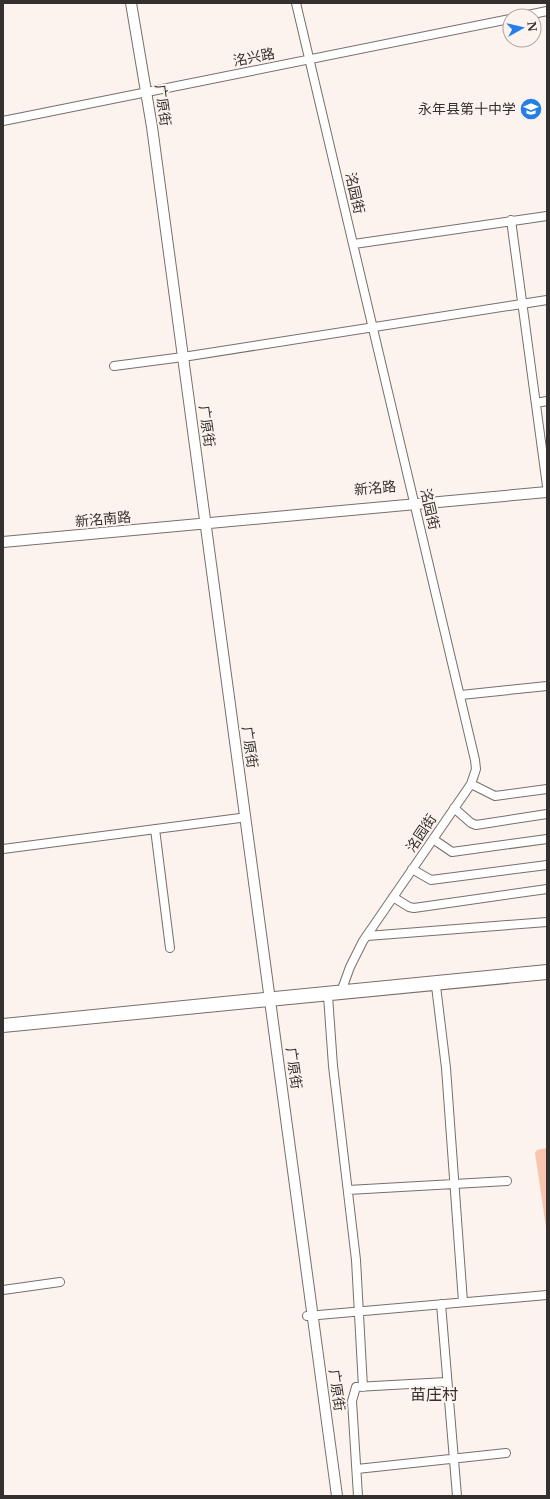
<svg xmlns="http://www.w3.org/2000/svg" width="550" height="1499" viewBox="0 0 550 1499" font-family="'Libre Baskerville','Noto Sans SC',serif">
	<style>
		.green { fill: #f8c5ae }
		.lines { fill: none; stroke-linecap: round; stroke-linejoin: round }
		.minor-casing { stroke: #776f6b; stroke-width: 10 }
		.major-casing { stroke: #776f6b; stroke-width: 12 }
		.minor { stroke: #fff; stroke-width: 8 }
		.major { stroke: #fff; stroke-width: 10 }
		.labels { text-anchor: middle; stroke-width: 4; stroke-linejoin: round; paint-order: stroke }
		.street-label { font-size: 14px; fill: #34302f; stroke: #fdf3ee }
		.poi-label { font-size: 14px; fill: #34302f; stroke: #fdf3ee; text-anchor: end }
		.quarter-label { font-size: 16px; fill: #34302f; stroke: #fdf3ee }
	</style>
	<rect width="100%" height="100%" fill="#fdf3ee"/>
	<path class="green" d="M547,1148V1234L535,1153L537,1150Z"/>
	<g class="lines">
		<g class="minor-casing">
			<path id="minor" d="M296,3L475,760L476,769L471,784L363,941L350,967L342,989
				M523,16L547,11
				M3,121L510,19
				M511,220L547,486
				M354,244L547,216
				M114,366L183,357L547,300
				M536,403L547,401
				M461,695L547,686
				M471,784L495,796L547,789
				M454,808L471,823L476,825L547,814
				M155,829L170,948
				M433,839L452,852L547,839
				M3,849L240,818
				M412,869L431,880L547,865
				M393,897L409,907L414,908L547,889
				M367,936L547,922
				M436,986L446,1068L463,1302
				M328,996L333,1066L356,1260L363,1387
				M3,1023L547,969
				M3,1028L547,975
				M348,1190L507,1181
				M3,1290L60,1282
				M441,1304L457,1496
				M307,1316L547,1295
				M357,1469L506,1453
				M358,1496L352,1401L356,1387L446,1382"/>
		</g>
		<g class="major-casing">
			<path id="major" d="M131,3L152,127L183,357L337,1496
				M3,542L547,492"/>
		</g>
		<use href="#minor" class="minor"/>
		<use href="#major" class="major"/>
	</g>
	<defs>
		<g id="school-disc" transform="scale(1.15)"><circle r="9.5" fill="#237ee7" stroke="#fdf3ee"/><path d="M0-5L7-2L0 1L-7-2ZM-4 1L0 2.5L4 1V4Q0 6-4 4Z" fill="#fff"/></g>
	</defs>
	<g fill-rule="evenodd">
		<use href="#school-disc" x="531" y="109"/>
	</g>
	<g class="labels">
		<g class="street-label">
			<text transform="translate(254 57) rotate(-11)" y="5">洺兴路</text>
			<text transform="translate(163 105) rotate(82)" y="5">广原街</text>
			<text transform="translate(355 193) rotate(77)" y="5">洺园街</text>
			<text transform="translate(207 426) rotate(82)" y="5">广原街</text>
			<text transform="translate(375 488) rotate(-5)" y="5">新洺路</text>
			<text transform="translate(430 509) rotate(77)" y="5">洺园街</text>
			<text transform="translate(103 519) rotate(-5)" y="5">新洺南路</text>
			<text transform="translate(250 747) rotate(82)" y="5">广原街</text>
			<text transform="translate(421 833) rotate(-56)" y="5">洺园街</text>
			<text transform="translate(294 1068) rotate(82)" y="5">广原街</text>
			<text transform="translate(337 1390) rotate(82)" y="5">广原街</text>
		</g>
		<g class="poi-label">
			<text x="516" y="114">永年县第十中学</text>
		</g>
		<g class="quarter-label">
			<text x="434" y="1400">苗庄村</text>
		</g>
	</g>
	<rect width="550" height="1499" fill="none" stroke="#34302f" stroke-width="8"/>
	<g transform="translate(522 28) rotate(82)"><circle r="19" fill="#fdf3ee" stroke="#ada5a2"/>
	<path d="M0-3L7 15L0 10L-7 15Z" fill="#237ee7"/>
	<text y="-6" font-size="11" font-weight="bold" text-anchor="middle" fill="#34302f">N</text>
	</g>
</svg>
